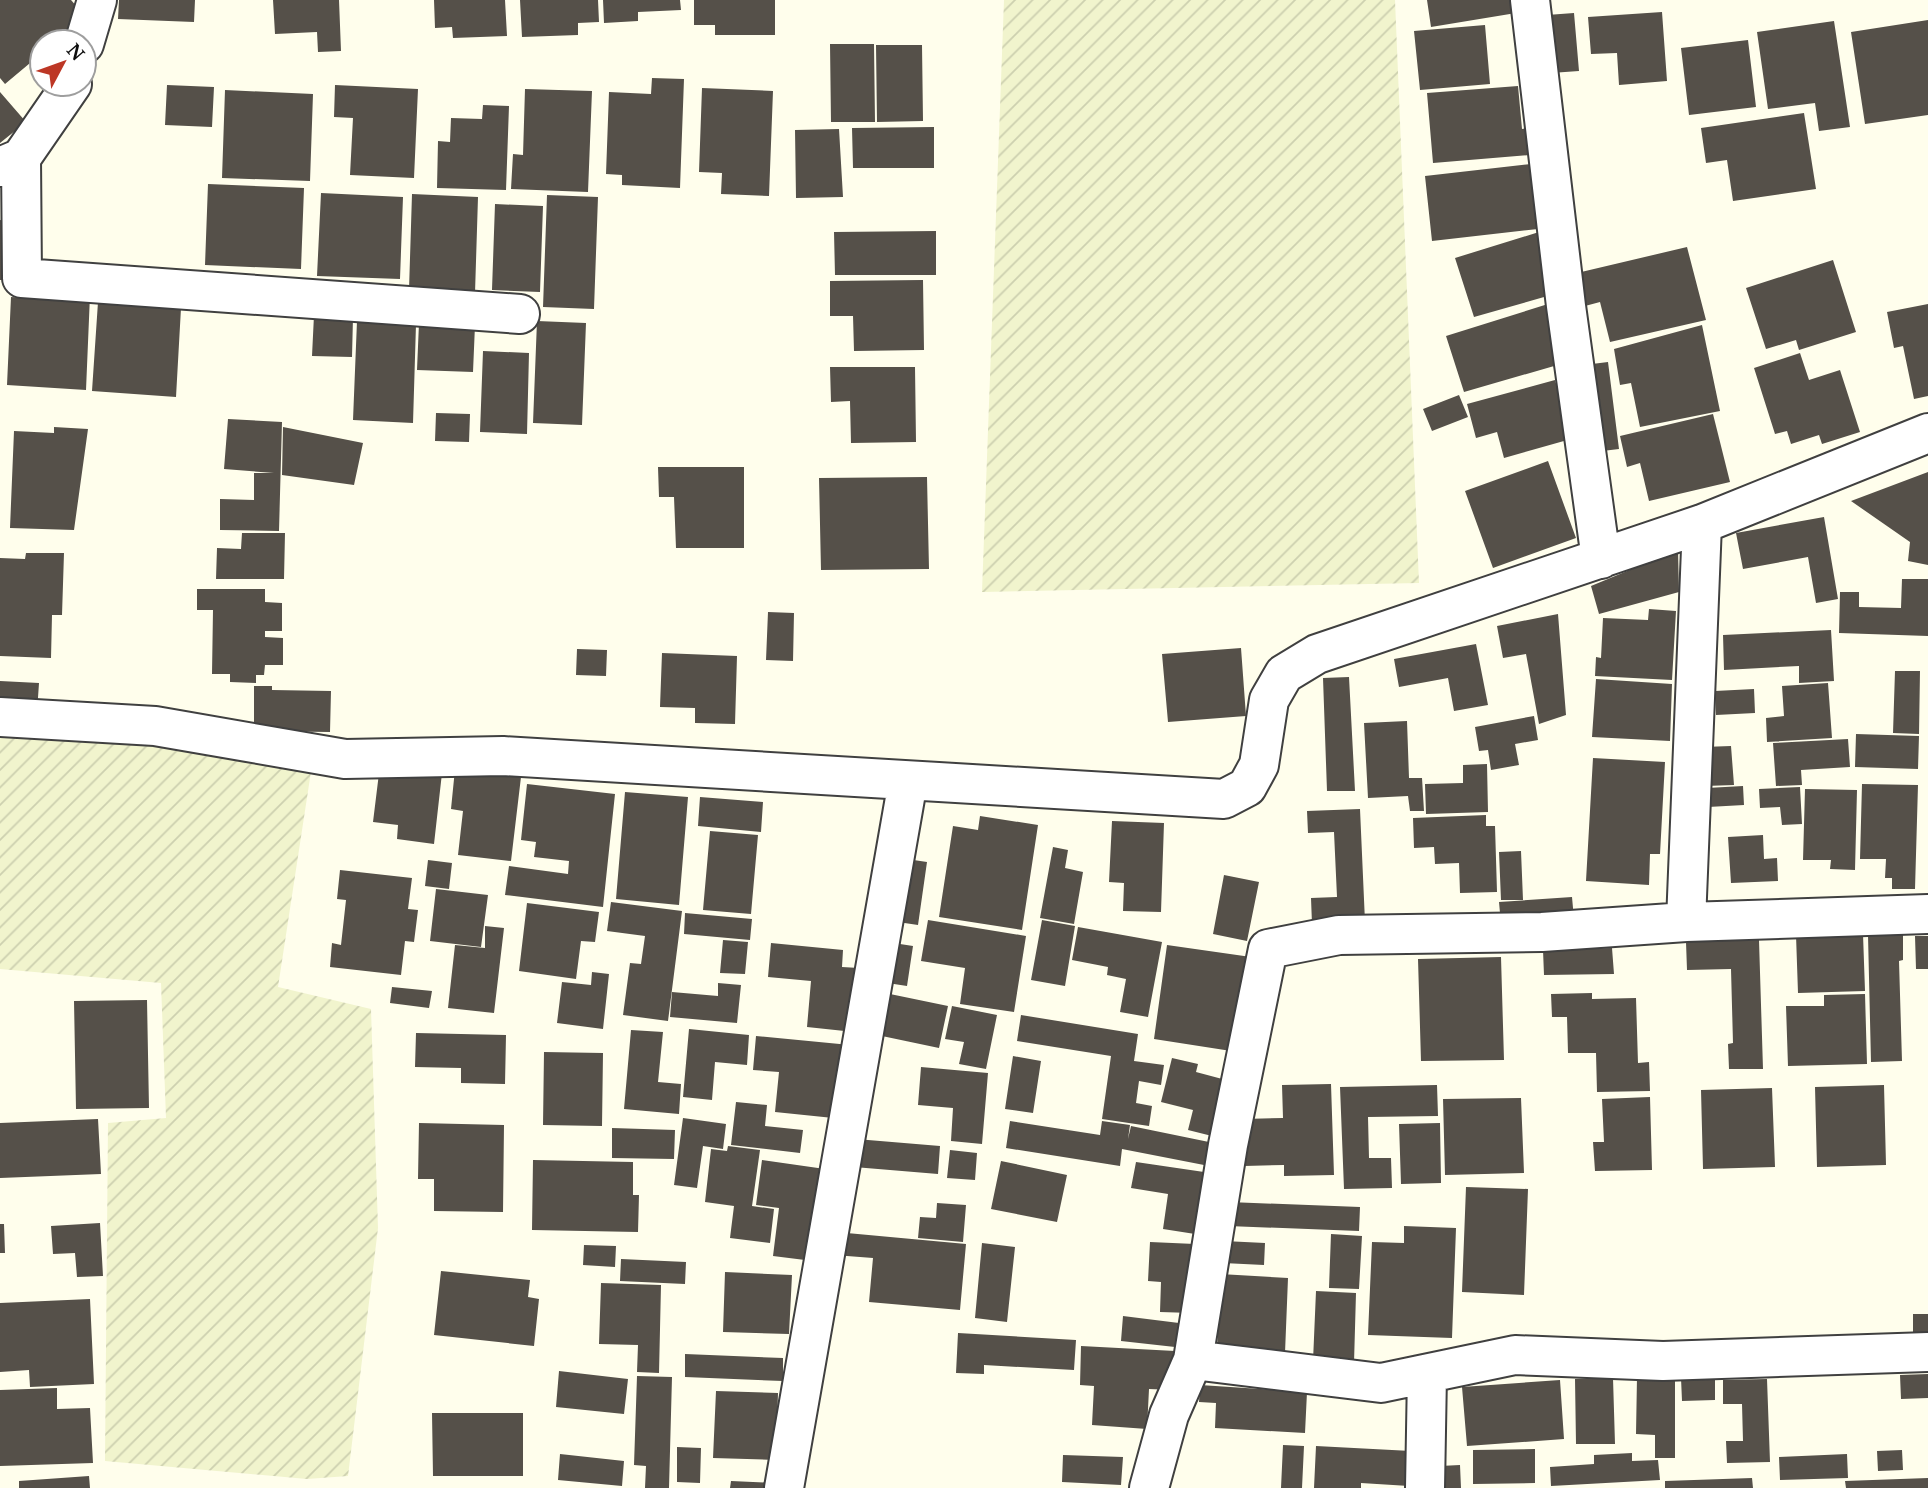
<svg xmlns="http://www.w3.org/2000/svg" width="1928" height="1488" viewBox="0 0 1928 1488" font-family="'Noto Serif',serif">
	<style>
		.farmland { fill: url(#farmland-furrows) }
		.building { fill: #555049 }
		.lines { fill: none; stroke-linecap: round; stroke-linejoin: round }
		.minor-casing { stroke: #404040; stroke-width: 42 }
		.minor { stroke: #fff; stroke-width: 38 }
	</style>
	<defs>
		<pattern id="farmland-furrows" width="10" height="10" patternUnits="userSpaceOnUse" patternTransform="scale(1.75)"><rect width="10" height="10" fill="#f1f4cd"/><path d="M-1 1l2-2M0 10L10 0M9 11l2-2" fill="none" stroke="#cdd0af"/></pattern>
	</defs>
	<rect width="100%" height="100%" fill="#fffeec"/>
	<path class="farmland" d="M1004,0H1395L1419,583L982,592Z
		M0,721L314,752L278,987L371,1009L378,1228L348,1476L307,1479L105,1461L108,1123L166,1118L161,983L0,969Z"/>
	<path class="building" d="M0,0H71L85,16L55,42H42V53L5,84L0,78Z
		M119,0H195L194,22L118,19Z
		M273,0H339L341,51L318,52L317,32L275,34Z
		M434,0H505L507,36L453,38L452,27L435,28Z
		M520,0H598L599,22L578,23V35L522,37Z
		M603,0H680L681,10L638,12V21L604,23Z
		M694,0H775V35H715V25H694Z
		M1427,0H1514L1516,13L1431,27Z
		M1662,12L1667,81L1619,85L1617,53L1591,54L1588,17Z
		M1574,13L1579,71L1551,73L1547,15Z
		M1928,20V115L1865,124L1851,32Z
		M1834,21L1850,127L1819,131L1815,103L1768,109L1757,32Z
		M1485,25L1490,84L1420,90L1414,31Z
		M1748,40L1756,107L1689,115L1681,48Z
		M830,44H874L875,122H831Z
		M876,45H922L923,121L877,122Z
		M652,78L684,79L680,188L622,185V175L606,174L609,92L651,94Z
		M167,85L214,87L212,127L165,125Z
		M335,85L418,89L414,178L350,175L353,118L334,117Z
		M1518,86L1522,129L1528,128L1530,155L1433,163L1427,93Z
		M702,88L773,91L769,196L721,194L722,173L699,172Z
		M525,89L592,91L588,192L511,189L513,154L523,155Z
		M225,90L313,94L310,181L222,178Z
		M0,92L26,122L0,143Z
		M483,105L509,106L506,190L437,188L438,141L450,142L451,118L482,119Z
		M1804,113L1816,189L1733,201L1727,160L1706,163L1701,128Z
		M934,127V168H853L852,128Z
		M839,129L843,197L796,198L795,130Z
		M1531,164L1538,229L1432,241L1425,176Z
		M208,184L304,188L301,269L205,265Z
		M321,193L403,197L400,279L317,276Z
		M412,194L478,197L475,293L409,290Z
		M547,195L598,197L594,309L543,307Z
		M495,204L543,206L540,292L492,290Z
		M0,220L8,221L4,280H0Z
		M936,231V275H835L834,232Z
		M1539,232L1551,295L1474,317L1455,258Z
		M1687,247L1706,320L1610,342L1600,302L1585,306L1577,273Z
		M1833,260L1856,332L1799,350L1796,340L1766,349L1746,288Z
		M923,280L924,350L854,351L853,316H830V281Z
		M90,295L86,390L7,385L11,297L44,299Z
		M98,302L181,308L176,397L92,391Z
		M1548,304L1561,364L1464,392L1446,336Z
		M1928,304V396L1914,399L1903,346L1894,348L1887,312Z
		M314,315L353,317L352,357L312,356Z
		M357,321L416,324L413,423L353,420Z
		M537,321L586,323L582,425L533,423Z
		M419,323L475,325L473,372L417,370Z
		M1702,325L1720,411L1640,427L1631,383L1620,385L1614,349Z
		M483,351L529,353L527,434L480,432Z
		M1800,353L1809,380L1840,370L1860,432L1822,444L1819,435L1791,444L1787,431L1775,434L1754,368Z
		M1608,362L1619,449L1594,452L1584,365Z
		M830,367H915L916,442L851,443L850,401L831,402Z
		M1555,380L1571,439L1504,458L1497,432L1476,438L1467,404Z
		M1459,395L1468,417L1432,431L1423,409Z
		M436,413L470,414L469,442L435,441Z
		M1713,414L1730,482L1649,501L1640,463L1627,467L1620,436Z
		M228,419L282,422L279,531L220,530V499L254,500V473H274L224,469Z
		M54,427L88,429L74,530L10,528L14,431L54,433Z
		M283,427L363,443L354,485L282,475Z
		M1548,461L1576,538L1493,568L1465,491Z
		M658,467H744V548H676L674,497H659Z
		M1928,472V565L1908,561L1910,542L1851,501Z
		M927,477L929,569L821,570L819,478Z
		M1824,517L1838,599L1816,603L1808,557L1743,569L1736,533Z
		M242,533H285L284,579H216L217,548L241,549Z
		M1678,550L1679,592L1599,614L1591,586Z
		M26,553H64L62,615H52L51,658L0,656V558L25,559Z
		M1902,579H1928V636L1839,633L1840,592H1859V607L1901,608Z
		M197,589H265V602L282,603V631H265V637L283,638V665H265L264,675H256V683L230,682V674H212L213,610H197Z
		M1649,609L1676,611L1672,680L1595,676L1596,657L1601,658L1603,618L1648,620Z
		M768,612L794,613L793,661L766,660Z
		M1558,614L1566,715L1539,724L1526,654L1503,658L1497,626Z
		M1831,630L1834,681L1799,683V666L1724,670L1723,635Z
		M1476,644L1488,705L1454,711L1448,678L1399,687L1394,659Z
		M1241,648L1246,716L1168,722L1162,654Z
		M577,649L607,650L606,676L576,675Z
		M662,653L737,656L735,724L695,723V708L660,707Z
		M1895,671H1920L1919,734L1893,733Z
		M1349,677L1355,791H1327L1323,678Z
		M1596,679L1672,684L1670,741L1592,737Z
		M0,681L39,683L37,712L0,710Z
		M1828,683L1832,738L1767,742L1766,718L1784,716L1782,686Z
		M254,686H272V690L331,691L330,732L254,731Z
		M1754,689L1755,713L1716,715L1715,691Z
		M1534,716L1538,740L1515,744L1519,765L1491,770L1488,750L1479,751L1475,727Z
		M1407,721L1409,778H1422L1424,811H1410L1408,796L1368,798L1364,723Z
		M1856,734L1919,736L1918,769L1855,767Z
		M1848,739L1850,767L1801,770L1802,785L1776,786L1773,743Z
		M1731,746L1734,785L1705,786L1703,747Z
		M1593,758L1665,762L1660,854H1650L1649,885L1586,881Z
		M1487,764L1488,812L1426,814L1425,784L1463,783V765Z
		M380,765L442,773L434,844L397,839L398,825L373,822Z
		M455,769L521,777L511,861L458,855L463,811L451,809Z
		M527,784L615,794L603,907L505,895L509,866L568,874L569,861L534,857L536,842L521,840Z
		M1862,784L1918,785L1915,889H1892V878H1885L1886,859H1860Z
		M1743,786L1744,805L1708,807L1707,788Z
		M1800,787L1802,824L1782,825L1780,807L1760,808L1759,789Z
		M1805,789L1857,790L1855,870L1830,869L1831,860H1803Z
		M625,792L688,797L679,905L616,899Z
		M700,797L763,802L761,832L698,826Z
		M1360,809L1365,922L1312,924L1311,898L1337,897L1334,832L1308,833L1307,811Z
		M1486,815V826H1495L1497,892L1460,893L1459,863L1435,864L1434,847L1414,848L1413,818Z
		M980,816L1038,825L1022,930L939,917L953,826L978,830Z
		M1112,821L1164,823L1161,912L1123,911L1124,883L1109,882Z
		M710,831L758,835L751,914L703,910Z
		M1763,835L1764,859L1777,858L1778,881L1731,883L1728,837Z
		M1053,847L1068,850L1065,868L1083,872L1074,924L1040,918Z
		M1521,851L1523,900H1501L1499,852Z
		M900,858L927,862L918,925L891,921Z
		M428,860L452,863L449,889L425,886Z
		M340,870L412,878L408,909L418,910L414,942L405,941L401,975L330,967L332,943L341,945L346,900L337,899Z
		M1224,875L1259,882L1247,941L1213,934Z
		M436,889L488,895L481,947L430,941Z
		M1572,897L1574,919L1501,924L1499,902Z
		M611,902L682,911L668,1021L623,1015L630,963L641,964L645,936L607,931Z
		M527,903L599,912L595,942L581,941L576,979L519,971Z
		M685,913L752,919L750,940L684,934Z
		M928,920L1026,936L1014,1012L960,1004L965,968L921,961Z
		M1042,920L1075,926L1065,986L1031,980Z
		M485,926L504,928L494,1013L448,1008L455,945L485,948Z
		M1078,927L1162,942L1148,1017L1120,1012L1126,979L1107,975L1108,967L1072,960Z
		M1863,934L1865,991L1798,993L1796,935Z
		M1903,934V960L1899,961L1902,1061L1871,1062L1868,935Z
		M1915,936H1928V969H1916Z
		M723,940L748,942L745,974L720,973Z
		M1759,940L1763,1069H1729L1728,1044L1733,1043L1731,969L1687,970L1686,942Z
		M887,942L913,946L907,986L881,982Z
		M771,943L843,950L842,967L859,968L854,1032L807,1027L811,981L768,977Z
		M1167,945L1258,958L1244,1053L1154,1039Z
		M1612,948L1614,974L1544,975L1543,950Z
		M1501,957L1504,1060L1421,1061L1418,959Z
		M592,972L609,974L603,1029L557,1023L562,982L591,985Z
		M718,983L741,985L737,1023L670,1017L672,992L718,996Z
		M392,987L432,991L429,1008L390,1003Z
		M1592,993V999L1636,998L1638,1063L1649,1062L1650,1091L1597,1092L1596,1053H1568L1567,1017H1552L1551,994Z
		M890,994L948,1006L939,1048L882,1036Z
		M1865,994L1867,1064L1788,1066L1786,1006H1824V995Z
		M147,1000L149,1108L76,1109L74,1001Z
		M952,1006L997,1015L986,1069L959,1064L964,1042L945,1039Z
		M1021,1015L1138,1034L1134,1061L1164,1065L1161,1085L1139,1081L1136,1103L1152,1106L1149,1126L1102,1119L1111,1056L1017,1041Z
		M689,1029L749,1035L747,1065L715,1062L712,1100L683,1097Z
		M631,1030L663,1032L658,1082L681,1084L679,1114L624,1109Z
		M416,1033L506,1035L505,1084L461,1083V1068L415,1067Z
		M756,1036L850,1045L843,1119L775,1112L779,1072L753,1070Z
		M544,1052L603,1053L602,1126L543,1125Z
		M1013,1056L1041,1061L1033,1113L1005,1109Z
		M1172,1058L1198,1064L1196,1072L1226,1080L1212,1136L1188,1130L1193,1110L1161,1102Z
		M921,1067L988,1073L982,1144L951,1141L953,1108L918,1105Z
		M1331,1084L1334,1175L1284,1176V1165L1244,1166L1243,1119L1283,1118L1282,1085Z
		M1437,1085L1438,1116L1368,1117L1369,1158H1391L1392,1188L1344,1189L1340,1087Z
		M1884,1085L1886,1165L1817,1167L1815,1087Z
		M1772,1088L1775,1167L1703,1169L1701,1090Z
		M1650,1097L1652,1170L1595,1171L1593,1142H1604L1602,1099Z
		M1521,1098L1524,1173L1445,1175L1443,1099Z
		M736,1102L767,1105L765,1126L803,1130L800,1153L731,1145Z
		M683,1118L726,1124L723,1149L703,1146L697,1188L674,1185Z
		M98,1119L101,1174L0,1178V1123Z
		M1010,1121L1100,1135L1102,1121L1130,1125L1128,1139L1131,1126L1209,1142L1204,1165L1122,1149L1120,1166L1006,1148Z
		M419,1123L504,1125L503,1212L434,1211V1179H418Z
		M1440,1123L1441,1183L1401,1184L1399,1124Z
		M612,1128L675,1130L674,1159L612,1158Z
		M856,1139L940,1146L938,1174L854,1167Z
		M728,1146L760,1150L752,1206L774,1209L770,1243L730,1238L734,1206L705,1202L711,1149L727,1151Z
		M950,1150L977,1153L975,1180L947,1178Z
		M533,1160L633,1162V1195H639L638,1232L532,1230Z
		M762,1160L825,1169L813,1261L773,1256L779,1208L756,1205Z
		M1001,1161L1067,1175L1057,1222L991,1209Z
		M1136,1162L1204,1172L1195,1234L1163,1229L1168,1194L1131,1188Z
		M1466,1187L1528,1189L1524,1295L1462,1292Z
		M1229,1202L1360,1207L1359,1231L1228,1226Z
		M937,1203L966,1205L963,1242L918,1238L920,1217L936,1218Z
		M100,1223L103,1276L77,1277L75,1253L53,1254L51,1226Z
		M0,1224H4L5,1253H0Z
		M1404,1226L1456,1228L1452,1338L1368,1335L1372,1242L1404,1243Z
		M836,1232L966,1244L960,1310L869,1302L873,1258L834,1255Z
		M1331,1234L1362,1236L1359,1289L1329,1288Z
		M1224,1241L1265,1243L1264,1265L1223,1263Z
		M1150,1242L1195,1244L1192,1313L1160,1312L1161,1282L1148,1281Z
		M982,1243L1015,1247L1007,1322L975,1318Z
		M584,1245L616,1246L615,1267L583,1265Z
		M621,1259L686,1262L685,1284L620,1281Z
		M441,1271L530,1280L528,1297L539,1299L534,1346L434,1335Z
		M725,1272L792,1275L789,1334L723,1332Z
		M1220,1274L1288,1278L1285,1353L1217,1350Z
		M601,1283L661,1285L659,1373L637,1372L638,1345L599,1344Z
		M1316,1291L1356,1293L1354,1363L1313,1361Z
		M90,1299L94,1384L30,1387L29,1370L0,1372V1303Z
		M1913,1314H1928V1335L1913,1336Z
		M1123,1316L1187,1324L1184,1348L1121,1341Z
		M958,1333L1076,1340L1074,1370L984,1365V1374L956,1373Z
		M1081,1346L1175,1351L1173,1390L1149,1389L1147,1429L1092,1425L1094,1386L1080,1385Z
		M685,1354L783,1358V1381L685,1377Z
		M559,1371L628,1379L624,1414L556,1407Z
		M1928,1374V1398L1901,1399L1900,1375Z
		M637,1376L672,1377L669,1488H645L646,1466L634,1465Z
		M1637,1377H1675V1458H1655V1435L1636,1434Z
		M1613,1378L1615,1444H1576L1575,1379Z
		M1681,1378H1715V1400L1682,1401Z
		M1767,1379L1770,1462L1727,1463L1726,1441H1743L1742,1404H1723V1380Z
		M1560,1380L1564,1439L1467,1446L1462,1387Z
		M1200,1385L1307,1392L1305,1433L1215,1428L1216,1403L1199,1402Z
		M57,1388V1409L90,1408L93,1463L0,1466V1390Z
		M716,1391L778,1393L776,1460L713,1458Z
		M432,1413H523V1476H433Z
		M1283,1445L1304,1446L1302,1488H1281Z
		M1316,1446L1411,1451L1409,1486L1361,1483V1488H1314Z
		M677,1447L701,1448L700,1483L677,1482Z
		M1535,1449V1483L1473,1484V1450Z
		M1902,1450L1903,1470L1878,1471L1877,1451Z
		M1632,1453V1461L1658,1460L1660,1480L1551,1486L1550,1467L1594,1464V1455Z
		M560,1454L624,1461L622,1486L558,1480Z
		M1847,1454L1848,1478L1780,1480L1779,1457Z
		M1063,1455L1123,1457L1121,1485L1062,1482Z
		M1460,1465L1461,1488H1441L1440,1466Z
		M89,1476L90,1488H19V1481Z
		M1752,1478L1753,1488H1665V1481Z
		M1928,1478V1488H1846L1845,1481Z
		M731,1481L777,1483V1488H730Z"/>
	<g class="lines">
		<g class="minor-casing">
			<path id="minor" d="M1530,0L1566,306L1601,559
				M84,44L97,0
				M21,158L22,278L520,314
				M0,167L21,158L72,84
				M0,717L155,726L345,759L503,756L1224,799L1247,787L1259,765L1269,700L1284,674L1317,654L1702,524L1928,433
				M1686,922L1702,524
				M1193,1360L1381,1383L1515,1355L1663,1361L1928,1352
				M784,1488L908,781
				M1149,1488L1169,1415L1193,1360L1228,1145L1268,949L1339,935L1542,932L1686,922L1928,914
				M1425,1488L1427,1374"/>
		</g>
		<use href="#minor" class="minor"/>
	</g>
	<g transform="translate(63 63) rotate(49)"><circle r="33" fill="#ffffff" stroke="#9e9e9e" stroke-width="2"/>
	<path d="M0-5L12 26L0 18L-12 26Z" fill="#bd3725"/>
	<text y="-10" font-size="19" font-weight="bold" text-anchor="middle" fill="#0d0d0d">N</text>
	</g>
</svg>
